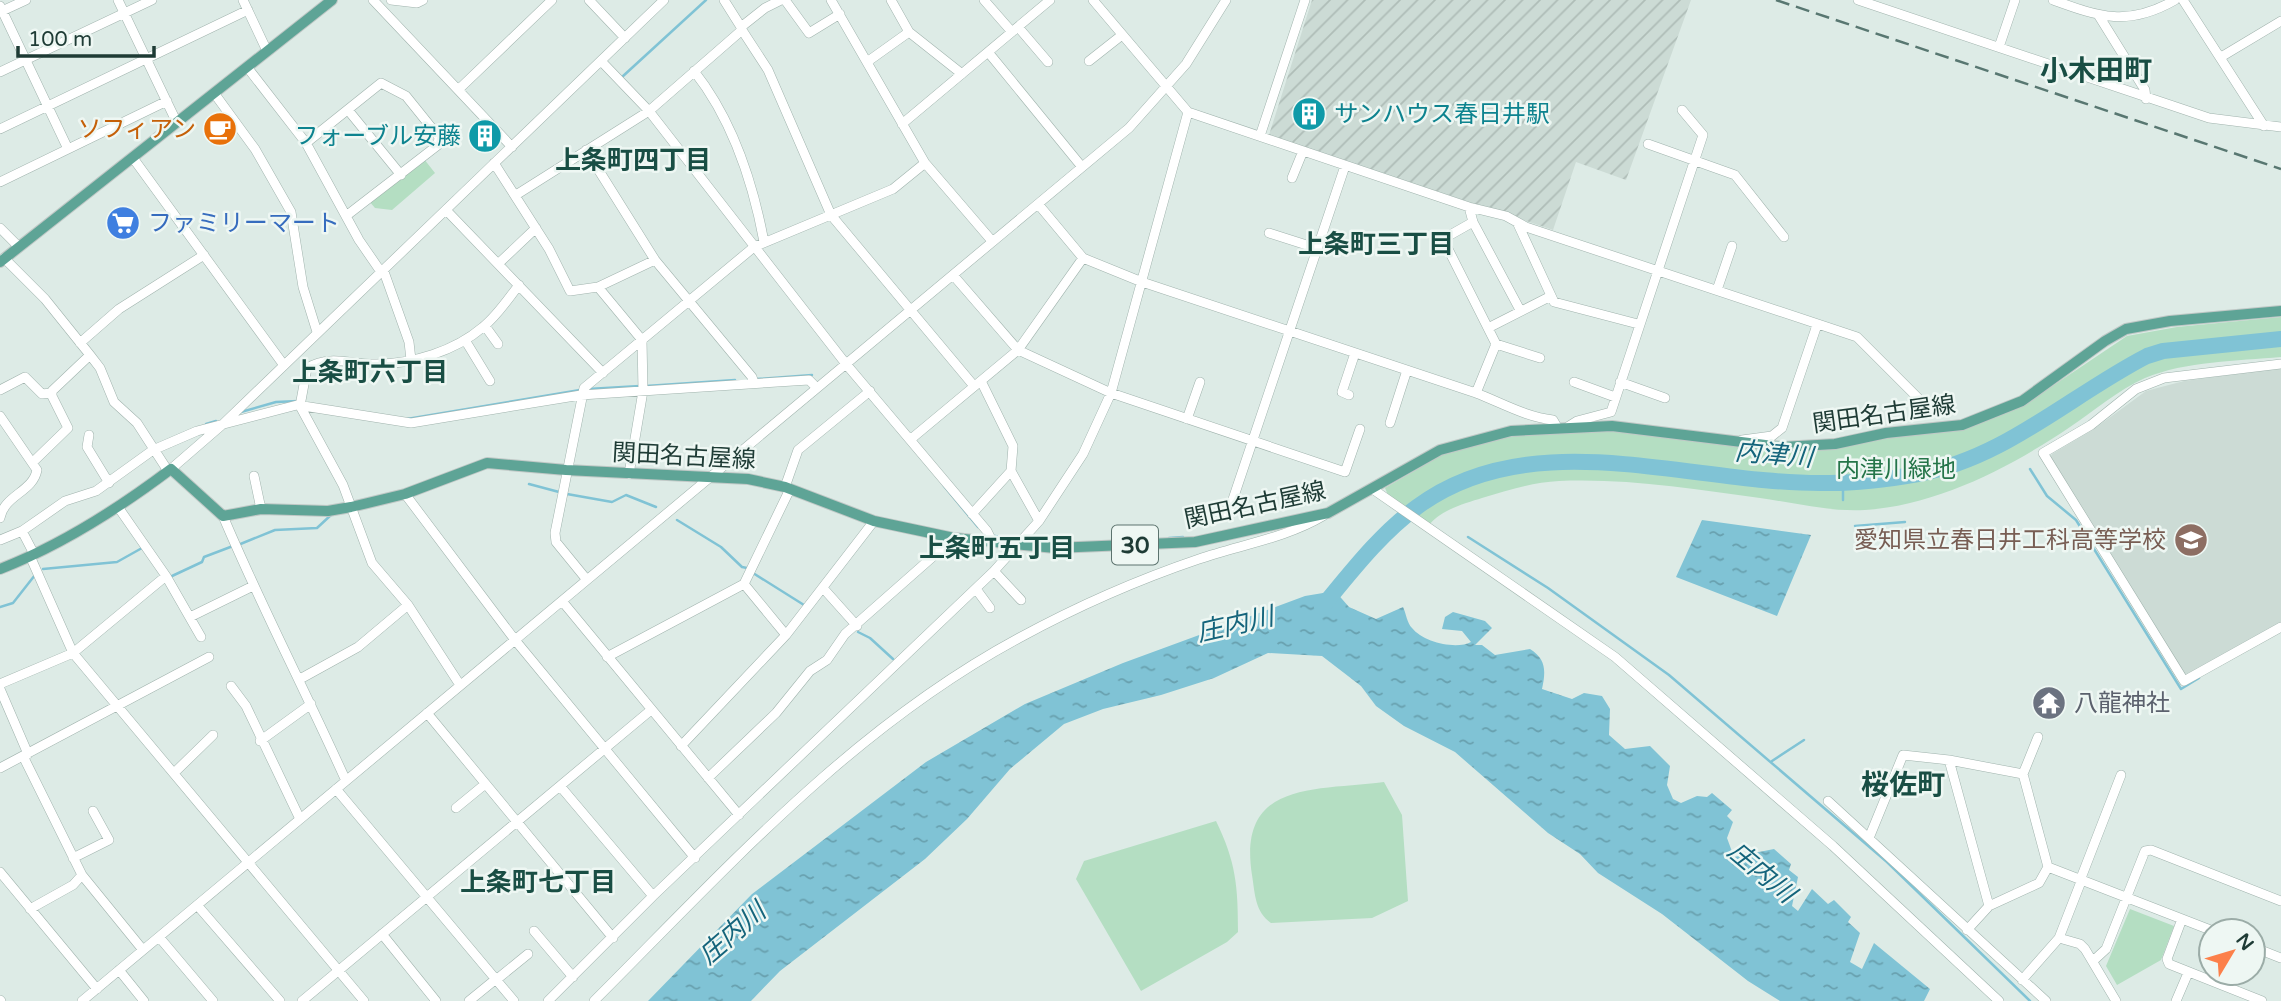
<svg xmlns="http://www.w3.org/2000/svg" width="2281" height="1001" viewBox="0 0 2281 1001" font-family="'Varela Round','Noto Sans JP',sans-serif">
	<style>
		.built { fill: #ccdbd5 }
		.industrial { fill: url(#industrial-furrows) }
		.green { fill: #b4dec2 }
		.water { fill: url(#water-ripples) }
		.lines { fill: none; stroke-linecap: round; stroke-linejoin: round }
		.stream { stroke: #80c3d5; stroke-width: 2.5 }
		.river { stroke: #80c3d5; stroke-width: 16 }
		.minor-casing { stroke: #a0b3ad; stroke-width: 10 }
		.major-casing { stroke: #c0c8c6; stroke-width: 12 }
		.minor { stroke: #fff; stroke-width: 9 }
		.major { stroke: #5ea496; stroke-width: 10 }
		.rail { stroke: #587771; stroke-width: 2.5; stroke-dasharray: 14 7; stroke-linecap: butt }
		.labels { text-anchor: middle; stroke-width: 5; stroke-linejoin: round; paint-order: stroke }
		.shield { fill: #eef7f3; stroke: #5c736e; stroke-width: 2 }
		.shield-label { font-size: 23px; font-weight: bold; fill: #1e3b35 }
		.culture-label { font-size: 24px; fill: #0d838f; stroke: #eef7f3; text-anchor: start }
		.food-label { font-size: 24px; fill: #c56008; stroke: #eef7f3; text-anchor: end }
		.shop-label { font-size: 24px; fill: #366cbe; stroke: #eef7f3; text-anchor: start }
		.street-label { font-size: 24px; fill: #1e3b35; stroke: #eef7f3 }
		.park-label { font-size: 24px; fill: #257549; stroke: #eef7f3 }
		.education-label { font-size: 24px; fill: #785e54; stroke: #eef7f3; text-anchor: end }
		.worship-label { font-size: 24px; fill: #5b616d; stroke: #eef7f3; text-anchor: start }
		.neighbourhood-label { font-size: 26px; font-weight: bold; fill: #194e44; stroke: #eef7f3 }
		.water-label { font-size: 26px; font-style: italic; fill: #14647b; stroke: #eef7f3 }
		.quarter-label { font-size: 28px; font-weight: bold; fill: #194e44; stroke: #eef7f3 }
	</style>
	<defs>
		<pattern id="industrial-furrows" width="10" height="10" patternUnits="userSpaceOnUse" patternTransform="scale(1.75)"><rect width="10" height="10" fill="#ccdbd5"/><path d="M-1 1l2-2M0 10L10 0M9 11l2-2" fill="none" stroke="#afbdb7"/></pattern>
		<pattern id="water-ripples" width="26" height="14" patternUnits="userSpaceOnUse" patternTransform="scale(1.75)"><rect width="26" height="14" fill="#80c3d5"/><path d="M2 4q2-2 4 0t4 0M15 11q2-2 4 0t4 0" fill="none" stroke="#68a0ae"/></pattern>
	</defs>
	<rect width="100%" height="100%" fill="#ddebe6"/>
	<path class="built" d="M2281,368V622L2187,674L2183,673L2050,458L2052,454L2094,429L2146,391L2184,381Z"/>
	<path class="industrial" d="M1312,0H1691L1626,180L1576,162L1553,230L1269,135Z"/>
	<path class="green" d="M424,159L435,173L392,210L375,208L369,201Z
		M2281,317V357C2237,361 2186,361 2145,378C2119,389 2093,412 2070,427C2011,467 1938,505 1865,510C1830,512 1795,503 1760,498C1695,489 1625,478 1559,481C1533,482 1507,491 1482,498C1466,503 1441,510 1430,524L1388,495L1385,488L1454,448L1523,433L1611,430L1777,450L1949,429L2024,405L2127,336L2177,327Z
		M1384,782L1402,815L1408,901L1372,918L1271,923C1255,912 1255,894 1252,875C1237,780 1316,791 1384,782Z
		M1216,821C1236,862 1238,886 1238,932L1227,942L1141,991L1076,879L1084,861Z
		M2130,909L2174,926L2161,960L2117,985L2106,966Z"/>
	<path class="water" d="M1702,520L1811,535L1777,616L1676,577Z
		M1335,591L1349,607L1376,619L1403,607C1406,613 1407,623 1412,628C1423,642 1456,650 1471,642L1462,631L1442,629L1445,617L1453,612L1485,621L1492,628L1475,645H1482L1495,655L1530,649C1546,659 1546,671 1542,689L1572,699L1584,693L1602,696L1610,709L1609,735L1625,749L1650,746L1670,766L1667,785L1673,799L1681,803L1697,796L1707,797L1712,793L1732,810L1727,816L1733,822L1727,838L1734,857L1774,849L1791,864L1789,870L1798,877L1792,906L1798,911L1812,889L1828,904L1834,900L1851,917L1848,922L1860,933L1850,962L1862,969L1874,943L1930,989L1924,1001H1780L1748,981L1662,914L1598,873L1580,854L1548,833L1455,752L1404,726L1376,706L1361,686L1322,656L1268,653L1214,678L1161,695L1103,709L1064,724L1010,769L967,819L925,859L780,971L751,1001H648L752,894L926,762L1025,704L1123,663L1305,596Z"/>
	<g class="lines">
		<path class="stream" d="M622,77L706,0
			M757,379L812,375
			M646,386L735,380
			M588,389L640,386
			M241,412L276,402L298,401
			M407,419L580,390
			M206,424L216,421
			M2030,469L2047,496L2076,520L2181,689L2199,678
			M529,484L559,492
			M944,486L978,527
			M567,494L612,502L626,495L656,507
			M1843,500V482
			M677,520L721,547L742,567L747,568
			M1855,526L1905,522
			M995,536L1011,539
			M1468,537L1548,588L1669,675L1887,862L2030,1001
			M1169,538L1183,537
			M238,545L275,530L317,528L331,515
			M43,569L117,562L142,548
			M753,573L804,605
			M172,576L202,562L204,557L233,546
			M0,607L13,603L35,575
			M858,632L870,638L893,659
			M1772,761L1804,740"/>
		<path class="river" d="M1322,607C1351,572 1380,534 1417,507C1534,420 1695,486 1829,483C1857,483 1890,479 1918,474C2004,459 2071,395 2147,356L2163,351L2281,339"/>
		<g class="minor-casing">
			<path id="minor" d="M118,0L177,123
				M243,0L267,51
				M373,0L512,147
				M391,0L417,3L423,0
				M589,0L625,38
				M724,0L741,27
				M785,0L809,33L840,14
				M831,0L925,163L992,241
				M891,0L909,32L962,74
				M984,0L1012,32
				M1093,0L1188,112L1469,207L1506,216L1526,227L1857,337L1932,412
				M1858,0L2209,118L2281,127
				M2053,0C2100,17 2128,27 2175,0
				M2183,0L2264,126
				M0,6L68,149
				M0,12L26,0
				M2099,16L2145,90L2146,99
				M1018,27L1048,62
				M742,30L768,70L831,215L974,386
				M1999,47L2015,0
				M988,52L1082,167
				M2221,57L2281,21
				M601,61L649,111L846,364L987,531L992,541
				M1089,61L1122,35
				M867,62L909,32
				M247,67L306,143L359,240L381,272
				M694,71C732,119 753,183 764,242
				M0,72L152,0
				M458,90L552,0
				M214,93L255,149L291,212L303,287L317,332
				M348,110L401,175
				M902,124L1050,0
				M0,129L248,10
				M1260,136L1305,0
				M306,143L381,83L406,96L439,137L438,145L346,216
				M1648,144L1735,175L1784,237
				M586,150L655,260L752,377L754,383
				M133,158L283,364
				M494,163L549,249L570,291L598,287L655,260
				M1292,178L1303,151
				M0,182L167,101
				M516,195L649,111L742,30L741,27L765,8L781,0
				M1038,204L1083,258L1142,282L1476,393C1502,403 1526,417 1553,420L1557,427
				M1469,207L1473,222L1520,310
				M446,210L603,373
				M1473,222L1443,239L1496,344L1476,393
				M1517,222L1554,302L1638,324
				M0,228L19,247
				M1269,233L1316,248
				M4,258L45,299L90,355L100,368L114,402L137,423L168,471
				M498,264L536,228
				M383,269L409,342L411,360
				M953,275L1018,350L1111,393L1345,472L1360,429
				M598,287L642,340L643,391L629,474
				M1717,290L1732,246
				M485,326L498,344
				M1490,327L1551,296
				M465,340L490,381
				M80,343L119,309L204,255
				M1496,344L1540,358
				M2281,364L2164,378L2136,389L2091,425L2043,453L2184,681L2281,627
				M1574,382L1615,397
				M1620,382L1665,398
				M0,390L25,377L42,394L51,393
				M1349,395L1342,392L1355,353
				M0,416L37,470C33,492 4,495 0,518
				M1187,419L1200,382
				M1390,423L1407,370
				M1569,426L1577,421L1611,412L1703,135L1682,110
				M89,435L87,447L109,483
				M911,439L1018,350L1083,258
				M1742,440L1772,436L1782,428L1817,325
				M34,461L68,428L52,396V391L90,355
				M171,469L223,424L664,0
				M1011,471L1039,521
				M254,476L261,509
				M785,487L798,450L870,391
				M1374,490L1615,657L1833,846L1999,1001
				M405,494L515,640L695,858
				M118,507L166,576L201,637
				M972,514L1011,471L1013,446L981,381
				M223,516C261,606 306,692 346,781
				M1227,517L1345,166
				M22,531L34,554
				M0,540L22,531L65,501L96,491L153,450L197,431L297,405L411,423L581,395L809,380L817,388
				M30,556L73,653L364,1001
				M994,571L1021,600
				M587,580L556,542L555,533L584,388L754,247L893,189L925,163
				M744,584L786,635
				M823,588L857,626
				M976,589L990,608
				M562,601L739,815
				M190,617L253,586
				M607,657L744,584L790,489
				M300,679L358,647L408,605
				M0,684L73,653L166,576
				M460,685L408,605L372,563L343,485L300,406L307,368C332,354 351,365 376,364C413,364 455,351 483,327C497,316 508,299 519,285
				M231,686L246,706L300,819
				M0,689L28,754
				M427,713L613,938
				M260,741L311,704
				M681,746L786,635L874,521
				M23,756L82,875L143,950
				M1949,760L2023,774L2048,867L2039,883L1989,906L1967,930
				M0,768L209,657
				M174,773L213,735
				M2023,774L2038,737
				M708,778L776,713L810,671L827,660L845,634L954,538
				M560,786L653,896
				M336,789L514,1001
				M1828,801L2046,1001
				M456,808L484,785
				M1869,838L1903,755L1949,760L1989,906
				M73,858L109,840L93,811
				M2048,867L2213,931
				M0,872L97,989
				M2081,878L2121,775
				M197,905L280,1001
				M30,909L73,885L82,875
				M2182,919L2167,959L2169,964L2262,1001
				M534,931L573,977
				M382,934L436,1001
				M159,937L213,1001
				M2059,938L2080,944L2085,949L2116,1001
				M2253,947L2281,958
				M2093,961L2106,949L2145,851L2151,850L2281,901
				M119,970L144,1001
				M496,980L528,954
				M2022,980L2059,938L2082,879
				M0,1000L1,1001
				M82,1001L1129,128L1186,64L1226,0
				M302,1001L651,710
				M469,1001L496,979
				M548,1001L653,896L994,571L1039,521L1083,454L1111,393L1188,112
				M594,1001C727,868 852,728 1019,638C1076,607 1137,580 1199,559C1240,545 1286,538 1323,516
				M2176,1001L2188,973"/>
		</g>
		<g class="major-casing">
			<path id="major" d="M0,262L332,0
				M0,569C62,545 118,509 171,469L223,516L261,509L328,511L351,507L405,494L487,463L566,470L748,479L785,487L874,521L954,538L1055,548L1195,542L1328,513L1440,450L1511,431L1612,426L1782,447L1835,444L1886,433L1962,425L2022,401L2105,341L2126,329L2170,321L2281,311"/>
		</g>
		<use href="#minor" class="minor"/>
		<use href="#major" class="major"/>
		<path class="rail" d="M1776,0L2281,169"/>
	</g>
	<defs>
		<g id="building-disc" transform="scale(1.75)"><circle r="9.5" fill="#0f9aa8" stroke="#eef7f3"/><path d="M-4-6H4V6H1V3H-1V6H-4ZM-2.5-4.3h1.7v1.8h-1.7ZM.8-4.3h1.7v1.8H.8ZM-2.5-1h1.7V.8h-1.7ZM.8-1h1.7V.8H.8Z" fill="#fff"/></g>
		<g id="cafe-disc" transform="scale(1.75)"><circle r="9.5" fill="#e8710a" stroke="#eef7f3"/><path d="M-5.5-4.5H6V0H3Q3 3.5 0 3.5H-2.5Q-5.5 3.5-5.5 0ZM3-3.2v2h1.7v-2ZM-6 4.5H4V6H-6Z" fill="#fff"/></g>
		<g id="supermarket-disc" transform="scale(1.75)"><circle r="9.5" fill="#3f7fe0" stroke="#eef7f3"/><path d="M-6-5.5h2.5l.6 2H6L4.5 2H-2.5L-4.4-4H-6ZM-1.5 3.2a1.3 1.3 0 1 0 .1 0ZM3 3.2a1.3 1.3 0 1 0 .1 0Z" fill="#fff"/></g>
		<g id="school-disc" transform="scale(1.75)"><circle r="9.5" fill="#8d6e63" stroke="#eef7f3"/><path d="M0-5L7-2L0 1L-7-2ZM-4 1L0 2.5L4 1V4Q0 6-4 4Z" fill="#fff"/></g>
		<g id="temple-disc" transform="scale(1.75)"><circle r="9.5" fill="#6b7280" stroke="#eef7f3"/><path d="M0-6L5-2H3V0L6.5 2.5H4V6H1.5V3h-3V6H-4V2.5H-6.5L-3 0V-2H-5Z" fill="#fff"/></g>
	</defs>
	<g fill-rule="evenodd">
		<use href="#building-disc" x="1309" y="114"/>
		<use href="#cafe-disc" x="220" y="129"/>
		<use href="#building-disc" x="485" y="136"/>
		<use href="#supermarket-disc" x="123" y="223"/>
		<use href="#school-disc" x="2191" y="540"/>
		<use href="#temple-disc" x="2049" y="703"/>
	</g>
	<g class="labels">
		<rect class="shield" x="1112" y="525.5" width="46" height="39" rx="5"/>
		<g class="shield-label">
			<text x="1135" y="553">30</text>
		</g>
		<g class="culture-label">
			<text x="1334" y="122">サンハウス春日井駅</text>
			<text x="461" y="144" text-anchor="end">フォーブル安藤</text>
		</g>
		<g class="food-label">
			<text x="196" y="137">ソフィアン</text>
		</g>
		<g class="shop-label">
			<text x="148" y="231">ファミリーマート</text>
		</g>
		<g class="street-label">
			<text transform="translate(1884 414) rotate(-8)" y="8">関田名古屋線</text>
			<text transform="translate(684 456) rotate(3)" y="8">関田名古屋線</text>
			<text transform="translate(1255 505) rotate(-12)" y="8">関田名古屋線</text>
		</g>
		<g class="park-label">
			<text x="1896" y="477">内津川緑地</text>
		</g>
		<g class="education-label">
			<text x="2166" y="548">愛知県立春日井工科高等学校</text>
		</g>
		<g class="worship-label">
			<text x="2074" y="711">八龍神社</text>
		</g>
		<g class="neighbourhood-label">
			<text x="633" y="169">上条町四丁目</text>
			<text x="1376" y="253">上条町三丁目</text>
			<text x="370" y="381">上条町六丁目</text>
			<text x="997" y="557">上条町五丁目</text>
			<text x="538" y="891">上条町七丁目</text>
		</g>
		<g class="water-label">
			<text transform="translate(1774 454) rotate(5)" y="9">内津川</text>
			<text transform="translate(1235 624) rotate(-13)" y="9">庄内川</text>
			<text transform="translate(1762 872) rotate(40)" y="9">庄内川</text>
			<text transform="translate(732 933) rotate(-41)" y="9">庄内川</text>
		</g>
		<g class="quarter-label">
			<text x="2096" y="80">小木田町</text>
			<text x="1903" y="794">桜佐町</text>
		</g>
	</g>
	<g transform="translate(2232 952) rotate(52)"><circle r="33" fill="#eef7f3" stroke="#9baca7" stroke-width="2"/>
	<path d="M0-5L12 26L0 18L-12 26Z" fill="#fc804a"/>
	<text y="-10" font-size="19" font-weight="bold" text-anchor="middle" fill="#1e3b35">N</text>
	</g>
	<path d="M18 46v10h136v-10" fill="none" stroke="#1e3b35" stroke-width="3.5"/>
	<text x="28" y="46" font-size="21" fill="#1e3b35" stroke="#eef7f3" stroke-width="5" paint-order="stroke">100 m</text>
</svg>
